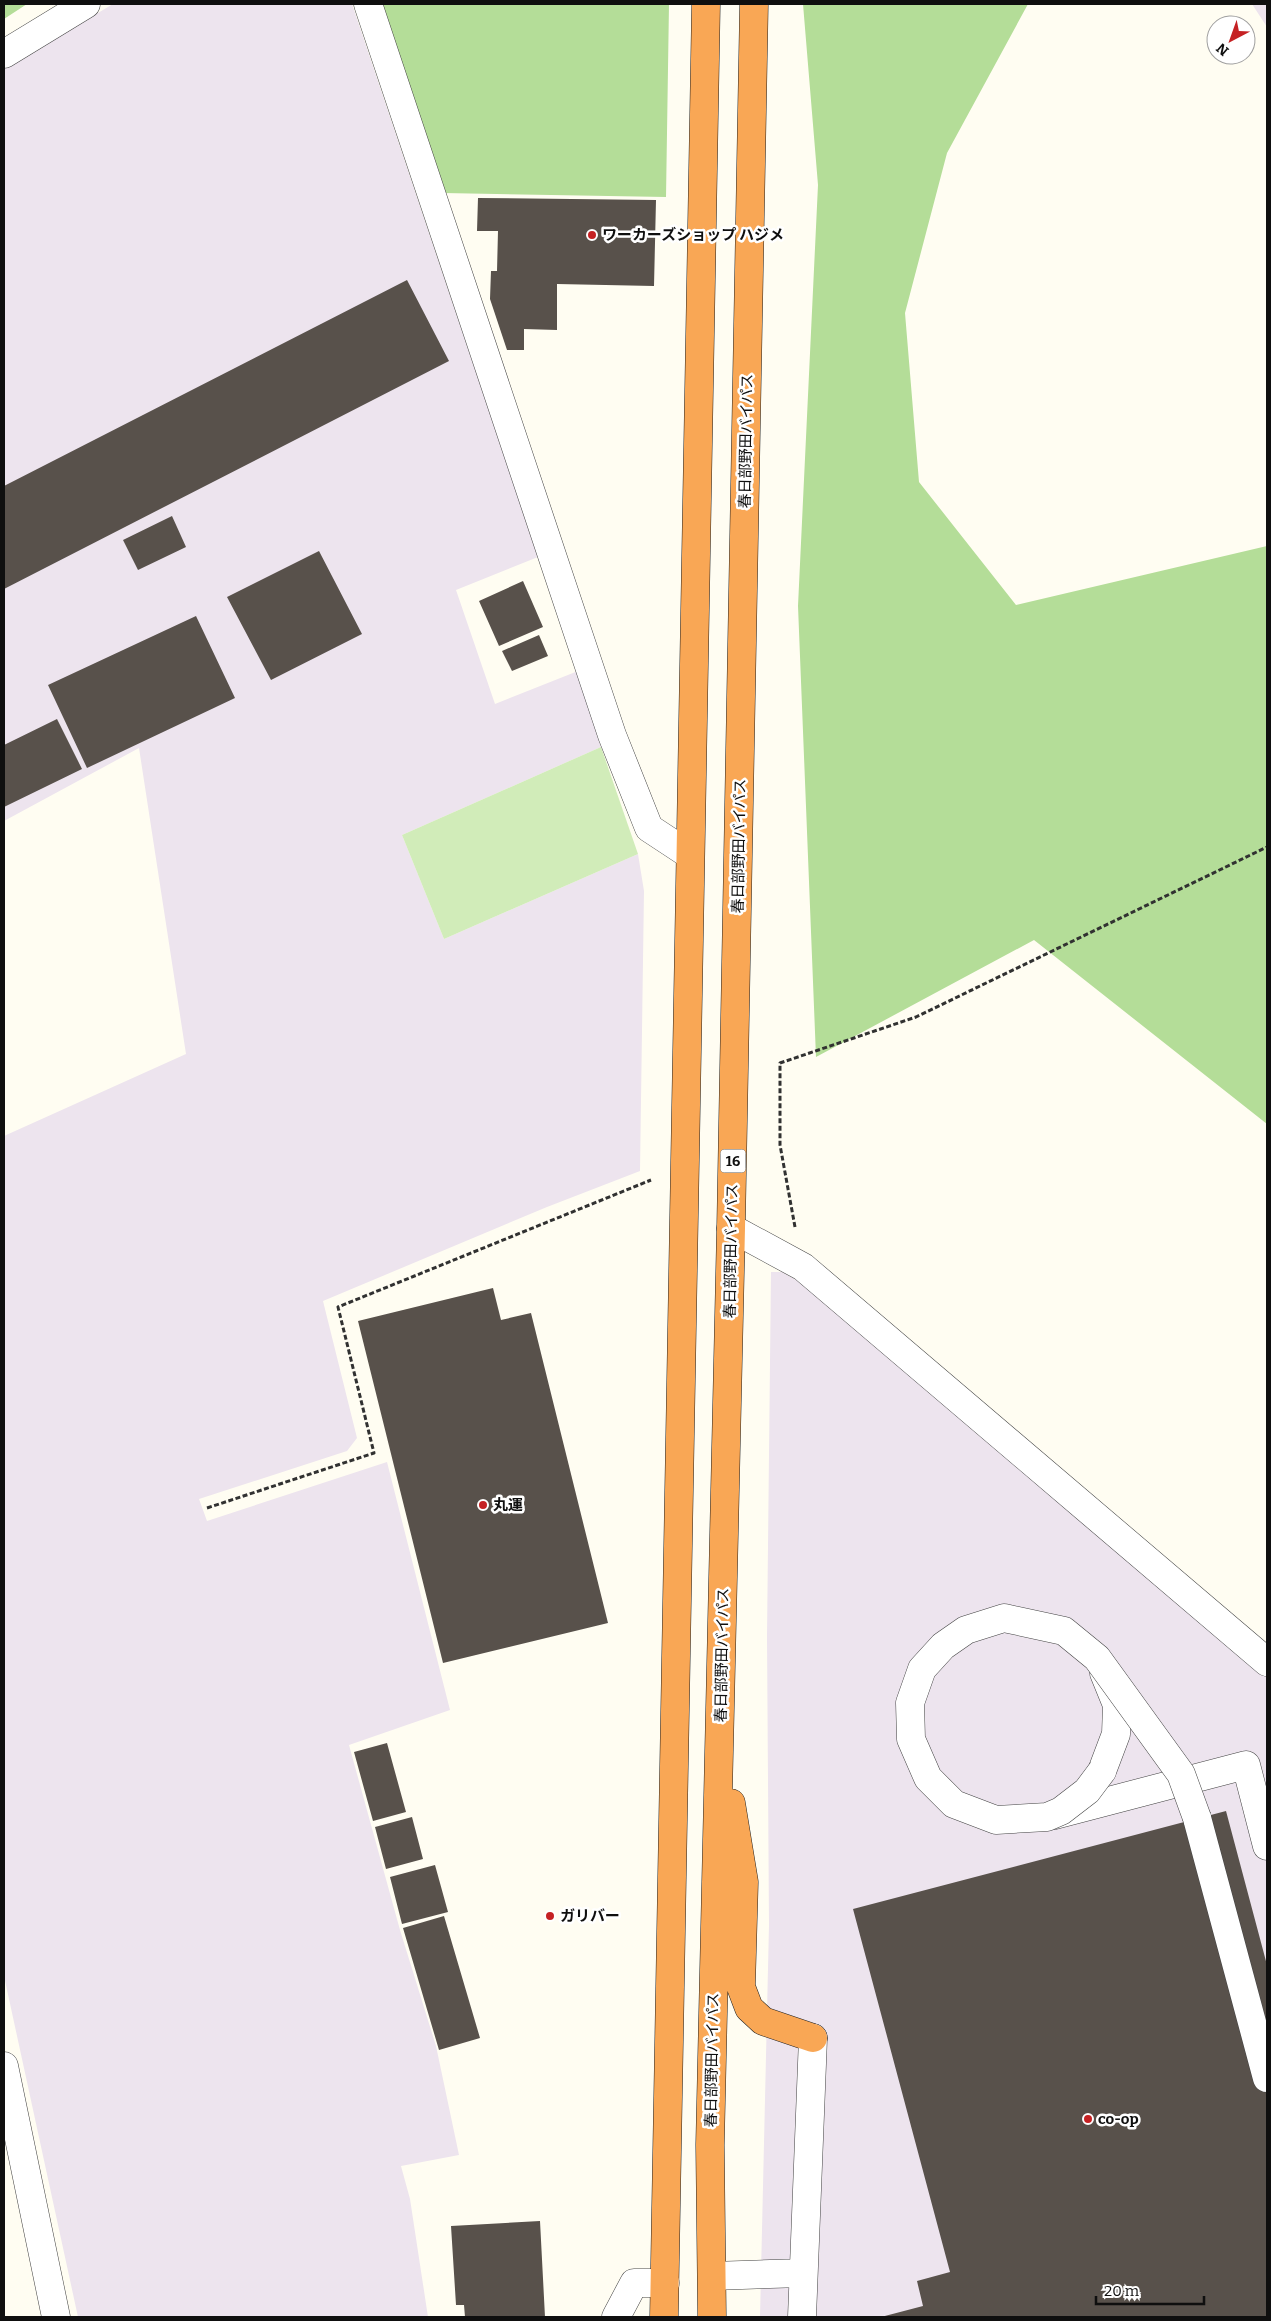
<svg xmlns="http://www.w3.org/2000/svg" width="1271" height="2321" viewBox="0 0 1271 2321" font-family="Bitter,'Noto Sans JP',serif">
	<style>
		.industrial { fill: #ede4ee }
		.green { fill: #d1ecb9 }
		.forest { fill: #b4dd98 }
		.building { fill: #58514b }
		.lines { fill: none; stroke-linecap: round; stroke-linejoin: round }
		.minor-casing { stroke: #424242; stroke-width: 29 }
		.highway-casing { stroke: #202020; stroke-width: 29 }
		.path { stroke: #313131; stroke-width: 3; stroke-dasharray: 5 2.5; stroke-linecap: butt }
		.minor { stroke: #fff; stroke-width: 28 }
		.highway { stroke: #f9a755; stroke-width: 28 }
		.minor-bridge-casing { stroke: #424242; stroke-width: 29; stroke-linecap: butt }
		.minor-bridge { stroke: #fff; stroke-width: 28 }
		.poi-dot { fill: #c52123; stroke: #fff; stroke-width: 2 }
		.labels { text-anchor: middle; stroke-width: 5; stroke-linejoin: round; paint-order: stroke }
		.shield { fill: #fff; stroke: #575757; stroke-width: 1 }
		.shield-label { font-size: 14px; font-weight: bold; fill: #0f0f0f }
		.poi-label { font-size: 15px; font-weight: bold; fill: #0f0f0f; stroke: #fff; text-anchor: start }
		.street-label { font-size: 15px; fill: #0f0f0f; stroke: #fff }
	</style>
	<rect width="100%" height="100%" fill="#fffdf2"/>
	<path class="industrial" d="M113,4H352L538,557L456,590L495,704L578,671L601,747L402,835L444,939L638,854L644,891L640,1171L547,1207L323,1301L357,1438L347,1451L199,1499L207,1521L387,1462L450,1710L349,1745L400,1930L436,2046L459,2155L401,2166L410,2199L428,2317H78L4,1976V1136L186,1054L139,748L4,821V69Z
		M1252,4H1267V27Z
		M771,1272H782L811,1288L1267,1672V2317H760L769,1925L767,1637Z"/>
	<path class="green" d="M601,747L638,854L444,939L402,835Z"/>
	<path class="forest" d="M4,4H27L4,19Z
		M382,4H669L666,197L443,193Z
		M803,4H1028L947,153L905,313L919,482L1016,605L1267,546V1124L1034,940L816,1057L798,606L818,185Z"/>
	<path class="building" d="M478,198L656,200L654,286L557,284V330L524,329V350H507L490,299L491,271H497L498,231H477Z
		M407,280L449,361L4,589V486Z
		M172,516L186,547L138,570L123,540Z
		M319,551L362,634L271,680L227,597Z
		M523,581L543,627L499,646L479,601Z
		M196,616L235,698L87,768L48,685Z
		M539,635L548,656L512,671L502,651Z
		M57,719L82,769L4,807V745Z
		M493,1288L501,1320L531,1313L608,1623L443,1663L358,1321Z
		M387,1743L406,1812L373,1821L354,1752Z
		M1226,1811L1267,1965V2317H881L923,2306L917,2281L950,2272L853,1909Z
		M412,1817L423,1859L386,1869L375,1827Z
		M435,1865L448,1912L402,1924L390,1877Z
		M444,1916L480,2038L439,2050L403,1928Z
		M540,2221L545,2317H465L464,2305H456L451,2226Z"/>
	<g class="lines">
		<g class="minor-casing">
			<path id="minor" d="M368,4L612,735L649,828L690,855
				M4,54L86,4
				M731,1228L803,1267L1267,1662
				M1102,1771L1116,1734L1117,1705L1104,1673
				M1055,1815L1246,1765L1267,1846
				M1197,1818L1267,2078
				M4,2066L56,2317
				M712,2276L802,2273
				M616,2317L634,2283H665
				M802,2317L813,2038"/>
		</g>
		<g class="highway-casing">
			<path id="highway" d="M731,1803L744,1882L741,1987L749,2008L763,2021L813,2038
				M664,2317L706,4
				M712,2317L710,2145L731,1228L754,4"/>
		</g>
		<path class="path" d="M795,1227L780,1145V1063L916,1017L1267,847
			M207,1508L374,1453L338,1307L651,1180"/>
		<use href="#minor" class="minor"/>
		<use href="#highway" class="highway"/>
		<g class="minor-bridge-casing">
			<path id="minor-bridge" d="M1102,1771L1087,1791L1061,1811L1047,1817L996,1820L954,1804L928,1778L911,1739L910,1703L922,1669L943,1646L966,1630L1004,1618L1064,1631L1097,1658L1181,1774L1197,1818"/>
		</g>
		<use href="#minor-bridge" class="minor-bridge"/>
	</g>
	<g class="poi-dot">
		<circle cx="592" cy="235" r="5"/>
		<circle cx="483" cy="1505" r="5"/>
		<circle cx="550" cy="1916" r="5"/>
		<circle cx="1088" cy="2119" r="5"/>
	</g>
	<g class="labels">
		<rect class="shield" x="720.5" y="1149.5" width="25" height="23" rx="4"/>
		<g class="shield-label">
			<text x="733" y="1166">16</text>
		</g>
		<g class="poi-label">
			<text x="602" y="240">ワーカーズショップ ハジメ</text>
			<text x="493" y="1510">丸運</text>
			<text x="560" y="1921">ガリバー</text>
			<text x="1098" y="2124">co-op</text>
		</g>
		<g class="street-label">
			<text transform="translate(746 441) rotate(-89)" y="5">春日部野田バイパス</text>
			<text transform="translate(739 846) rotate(-89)" y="5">春日部野田バイパス</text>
			<text transform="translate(731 1251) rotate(-89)" y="5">春日部野田バイパス</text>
			<text transform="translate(722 1655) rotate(-89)" y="5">春日部野田バイパス</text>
			<text transform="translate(712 2060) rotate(-89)" y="5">春日部野田バイパス</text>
		</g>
	</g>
	<rect width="1271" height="2321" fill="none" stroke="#0f0f0f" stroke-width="10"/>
	<g transform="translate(1231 40) rotate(221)"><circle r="24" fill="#ffffff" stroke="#9f9f9f"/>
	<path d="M0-4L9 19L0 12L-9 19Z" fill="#c52123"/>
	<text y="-8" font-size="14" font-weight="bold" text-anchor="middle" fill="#0f0f0f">N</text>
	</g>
	<path d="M1096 2296v8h108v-8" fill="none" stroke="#0f0f0f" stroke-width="2.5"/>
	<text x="1104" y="2296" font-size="15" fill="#0f0f0f" stroke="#ffffff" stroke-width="4" paint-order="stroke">20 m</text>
</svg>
